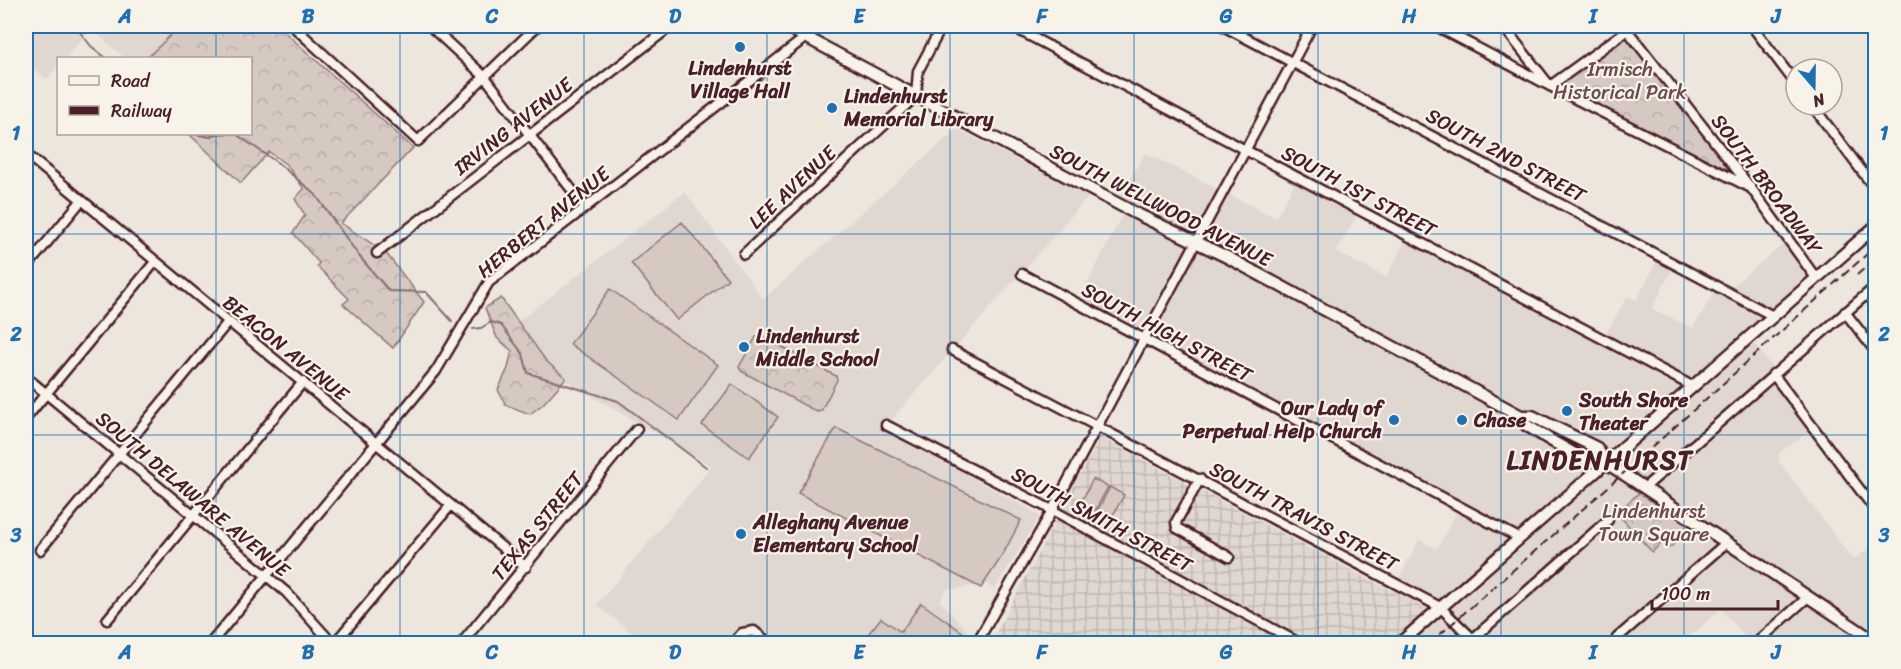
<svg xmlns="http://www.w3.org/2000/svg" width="1901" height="669" viewBox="0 0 1901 669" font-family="Sriracha,sans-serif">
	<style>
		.built { fill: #e0d7d0 }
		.industrial { fill: url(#industrial-grid) }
		.grass { fill: #d5c9c2; stroke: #907476; stroke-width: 1.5 }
		.forest { fill: url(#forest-crowns); stroke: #907476; stroke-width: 1.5 }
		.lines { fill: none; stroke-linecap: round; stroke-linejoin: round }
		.stream { stroke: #896c6f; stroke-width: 2 }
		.minor-casing { stroke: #4a1f2b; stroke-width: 13 }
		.major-casing { stroke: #4a1f2b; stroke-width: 15 }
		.minor { stroke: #f7f3e8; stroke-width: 8 }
		.major { stroke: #f7f3e8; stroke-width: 10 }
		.rail { stroke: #4a1f2b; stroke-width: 2; stroke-dasharray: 9 4.5; stroke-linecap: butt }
		.grid { fill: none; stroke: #1f6fb2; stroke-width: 1.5; stroke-opacity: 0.55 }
		.poi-dot { fill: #1f6fb2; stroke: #f7f3e8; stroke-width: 2 }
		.labels { text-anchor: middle; stroke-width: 4.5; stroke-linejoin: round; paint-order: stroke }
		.poi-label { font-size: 20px; font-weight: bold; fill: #4a1f2b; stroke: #f7f3e8; text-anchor: start }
		.park-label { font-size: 20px; fill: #6d4a51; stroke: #f7f3e8 }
		.street-label { font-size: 20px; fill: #4a1f2b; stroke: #f7f3e8 }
		.district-label { font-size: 26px; font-weight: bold; letter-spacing: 1.5px; fill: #4a1f2b; stroke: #f7f3e8 }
		.neatline { fill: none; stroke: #1f6fb2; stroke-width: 2 }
		.grid-label { font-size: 20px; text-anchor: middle; font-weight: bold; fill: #1f6fb2 }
	</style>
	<defs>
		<pattern id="industrial-grid" width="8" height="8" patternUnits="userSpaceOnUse" patternTransform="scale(1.5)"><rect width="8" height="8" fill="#e0d7d0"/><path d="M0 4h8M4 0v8" fill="none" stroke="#c2b8b3"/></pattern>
		<pattern id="forest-crowns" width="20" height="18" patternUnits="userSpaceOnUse" patternTransform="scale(1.5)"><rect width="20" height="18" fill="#d5c9c2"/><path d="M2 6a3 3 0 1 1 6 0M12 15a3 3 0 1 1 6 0" fill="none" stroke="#b8aca7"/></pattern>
	</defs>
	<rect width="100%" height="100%" fill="#ece6dd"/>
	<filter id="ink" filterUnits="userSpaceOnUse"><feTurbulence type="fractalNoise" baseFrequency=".0167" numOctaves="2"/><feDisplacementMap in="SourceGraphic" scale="12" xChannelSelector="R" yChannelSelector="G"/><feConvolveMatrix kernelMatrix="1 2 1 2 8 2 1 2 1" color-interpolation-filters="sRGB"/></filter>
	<g filter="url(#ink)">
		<path class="built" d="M26,26H180L147,58H125L91,29L65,58H58V66L47,79L32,68L26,75Z
			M957,129L1088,197L884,428L1040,516L994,590L987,584L946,590L940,601L969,633L962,643H645L597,605L712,466L548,370L515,324L685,192L763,299Z
			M1145,153L1276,218L1297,179L1359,211L1336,252L1386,277L1407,238L1601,341L1628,296L1636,300L1659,258L1674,266L1652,309L1693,328L1716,289L1724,293L1786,242L1813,278L1747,334L1817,426L1778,454L1779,462L1853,560L1875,545V643H1751L1721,609L1682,643H1389L1427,610L1392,592L1419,540L1437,549L1459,508L1077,305L1124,211L1115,205Z"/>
		<path class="industrial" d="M1100,437L1427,610L1389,643L990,644Z"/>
		<path class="grass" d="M682,222L728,279L677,320L631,263Z
			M610,289L718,365L679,420L570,344Z
			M732,384L778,417L749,458L702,425Z
			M836,428L1021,520L1002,556L981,588L798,493Z
			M1093,479L1108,487L1092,516L1078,508Z
			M1110,487L1124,495L1108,524L1094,517Z
			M921,603L965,634L958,643H861L881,618L901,632Z"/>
		<path class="forest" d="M180,26H278L413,148L341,223L386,253L424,302L393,348L343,304L349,299L317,266L319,263L293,233L305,215L295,199L304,189L287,165L269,152L241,183L189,134H250V58H147Z
			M1626,37L1739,178L1560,85Z
			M501,298L546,361L566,378L543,404L530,414L506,405L498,390L508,368L512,351L497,338L485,308Z
			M760,335L836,376L837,380L821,411L817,412L741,371L739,367L756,337Z
			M1643,489L1696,525L1669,548L1663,542L1652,552L1617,513Z"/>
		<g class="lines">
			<path class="stream" d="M75,26L91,46L106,58
				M194,134L210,137L217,134
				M236,134L278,163L315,194L359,256L389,291L426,292L452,321
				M473,329L481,328L491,322L501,325L523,354L528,373L618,401L706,467"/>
			<g class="minor-casing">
				<path id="minor" d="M293,26L418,141L537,26
					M430,26L485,77L585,207
					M1011,26L1692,386
					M1223,26L1773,316
					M1436,26L1550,86L1751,188
					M1503,26L1550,86L1633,26
					M1624,26L1751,188L1816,278
					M1752,26L1796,84
					M1870,26L1876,33
					M1812,105L1876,190
					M26,154L526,567
					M377,253L671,26
					M744,254L916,96L918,71L942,26
					M26,268L81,201
					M1022,274L1519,538
					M1845,312L1876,352
					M952,350L1440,607L1472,638
					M1773,374L1876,511
					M26,377L286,592L333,644
					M26,418L155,262
					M886,425L1052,510L1301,644
					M1200,479L1176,522L1177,528L1229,557
					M1644,488L1876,286
					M40,550L228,322
					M107,620L303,382
					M1617,638L1726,543
					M210,644L436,371L489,282L806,37
					M334,644L451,505
					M461,644L637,429
					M732,644L742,633L754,631L770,644
					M976,644L1048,518L1312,26
					M1467,644L1608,520
					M1755,644L1808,597"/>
			</g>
			<g class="major-casing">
				<path id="major" d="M785,26L1135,213L1227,257L1521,416H1532L1597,448L1605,462
					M1521,416L1526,425L1552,441L1587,461L1605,462L1625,475L1876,642
					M1399,644L1876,226"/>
			</g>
			<use href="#minor" class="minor"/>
			<use href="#major" class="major"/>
			<path class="rail" d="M1857,275L1876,258
				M1429,644L1608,487L1876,246"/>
		</g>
	</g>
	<path class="grid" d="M216,26V58M400,26V644M584,26V644M767,26V644M950,26V644M1134,26V644M1318,26V644M1501,26V644M1684,26V644M216,134V644M26,234H1876M26,435H1876"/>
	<g class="poi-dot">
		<circle cx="740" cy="47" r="6"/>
		<circle cx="832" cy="108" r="6"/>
		<circle cx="744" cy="347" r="6"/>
		<circle cx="1567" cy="411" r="6"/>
		<circle cx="1394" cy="420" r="6"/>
		<circle cx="1462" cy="420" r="6"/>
		<circle cx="741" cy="534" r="6"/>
	</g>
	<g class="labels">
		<g class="poi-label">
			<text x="740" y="75" text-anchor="middle">Lindenhurst<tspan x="740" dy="23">Village Hall</tspan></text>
			<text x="844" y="103">Lindenhurst<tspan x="844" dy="23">Memorial Library</tspan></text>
			<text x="756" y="343">Lindenhurst<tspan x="756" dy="23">Middle School</tspan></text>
			<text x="1579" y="407">South Shore<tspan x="1579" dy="23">Theater</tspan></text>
			<text x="1382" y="415" text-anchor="end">Our Lady of<tspan x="1382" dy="23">Perpetual Help Church</tspan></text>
			<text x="1474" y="427">Chase</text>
			<text x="753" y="529">Alleghany Avenue<tspan x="753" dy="23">Elementary School</tspan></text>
		</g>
		<g class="park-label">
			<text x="1620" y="76">Irmisch<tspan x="1620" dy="23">Historical Park</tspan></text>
			<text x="1654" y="518">Lindenhurst<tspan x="1654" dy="23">Town Square</tspan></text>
		</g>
		<g class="street-label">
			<text transform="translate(513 126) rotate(-38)" y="7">IRVING AVENUE</text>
			<text transform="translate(1506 155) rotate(28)" y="7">SOUTH 2ND STREET</text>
			<text transform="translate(1767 184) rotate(53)" y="7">SOUTH BROADWAY</text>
			<text transform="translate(792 187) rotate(-43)" y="7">LEE AVENUE</text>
			<text transform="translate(1359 191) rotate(28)" y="7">SOUTH 1ST STREET</text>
			<text transform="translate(1161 205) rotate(27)" y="7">SOUTH WELLWOOD AVENUE</text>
			<text transform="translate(543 222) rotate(-39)" y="7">HERBERT AVENUE</text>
			<text transform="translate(1167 332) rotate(28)" y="7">SOUTH HIGH STREET</text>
			<text transform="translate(286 348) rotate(39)" y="7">BEACON AVENUE</text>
			<text transform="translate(193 494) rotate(40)" y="7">SOUTH DELAWARE AVENUE</text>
			<text transform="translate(1304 516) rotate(28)" y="7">SOUTH TRAVIS STREET</text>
			<text transform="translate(1102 519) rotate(28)" y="7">SOUTH SMITH STREET</text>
			<text transform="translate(537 526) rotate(-51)" y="7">TEXAS STREET</text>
		</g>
		<g class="district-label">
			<text x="1600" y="469">LINDENHURST</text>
		</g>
	</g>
	<rect width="1901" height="669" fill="none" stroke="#f7f3e8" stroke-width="66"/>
	<rect x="57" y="57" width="195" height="78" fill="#f7f3e8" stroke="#b29e9c" stroke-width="1.5"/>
	<rect x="69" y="76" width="30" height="9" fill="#f7f3e8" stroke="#b29e9c" stroke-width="1.5"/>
	<text x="111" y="87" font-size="18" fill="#4a1f2b">Road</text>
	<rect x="69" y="106" width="30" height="9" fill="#4a1f2b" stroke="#b29e9c" stroke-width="1.5"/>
	<text x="111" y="117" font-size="18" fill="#4a1f2b">Railway</text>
	<g transform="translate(1814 87) rotate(160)"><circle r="28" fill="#f7f3e8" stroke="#b29e9c" stroke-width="1.5"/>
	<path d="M0-4.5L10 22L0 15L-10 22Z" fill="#1f6fb2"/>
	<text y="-9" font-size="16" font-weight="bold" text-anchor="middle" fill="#4a1f2b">N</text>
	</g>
	<path d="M1652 600v9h126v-9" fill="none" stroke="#4a1f2b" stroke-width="3"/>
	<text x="1661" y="600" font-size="18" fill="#4a1f2b" stroke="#f7f3e8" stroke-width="4.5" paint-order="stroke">100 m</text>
	<rect x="33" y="33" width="1835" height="603" class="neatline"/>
	<g class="grid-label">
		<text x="125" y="23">A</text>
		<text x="308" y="23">B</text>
		<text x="492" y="23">C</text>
		<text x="675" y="23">D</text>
		<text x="859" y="23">E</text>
		<text x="1042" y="23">F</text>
		<text x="1226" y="23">G</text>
		<text x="1409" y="23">H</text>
		<text x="1593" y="23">I</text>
		<text x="1776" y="23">J</text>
		<text x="16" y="140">1</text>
		<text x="1884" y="140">1</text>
		<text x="16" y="341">2</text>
		<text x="1884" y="341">2</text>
		<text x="16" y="542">3</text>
		<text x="1884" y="542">3</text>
		<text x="125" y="659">A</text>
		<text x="308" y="659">B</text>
		<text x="492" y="659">C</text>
		<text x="675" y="659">D</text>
		<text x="859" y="659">E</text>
		<text x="1042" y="659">F</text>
		<text x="1226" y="659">G</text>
		<text x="1409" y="659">H</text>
		<text x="1593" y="659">I</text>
		<text x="1776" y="659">J</text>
	</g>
</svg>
